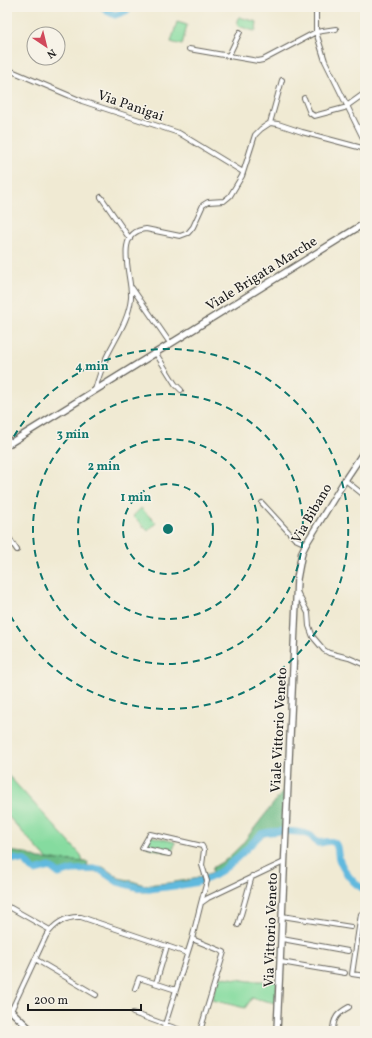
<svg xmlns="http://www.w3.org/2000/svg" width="372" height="1038" viewBox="0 0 372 1038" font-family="Vollkorn,serif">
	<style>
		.green { fill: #85db9f; stroke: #507c5e }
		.forest { fill: #6cbb86; stroke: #446c51 }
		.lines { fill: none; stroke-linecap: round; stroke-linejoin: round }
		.river { stroke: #61b9de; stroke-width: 7 }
		.street-casing { stroke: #66645c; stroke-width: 6 }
		.secondary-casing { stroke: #66645c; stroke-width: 8 }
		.street { stroke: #fff; stroke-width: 4 }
		.secondary { stroke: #fff; stroke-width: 5.5 }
		.ring { fill: none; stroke: #0f766e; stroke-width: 2; stroke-dasharray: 7 5 }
		.labels { text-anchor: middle; stroke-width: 3; stroke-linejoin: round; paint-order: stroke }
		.street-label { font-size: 14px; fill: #1c1c1c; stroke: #f7f3e8 }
		.centre { fill: #0f766e; stroke: #f7f3e8; stroke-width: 2 }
		.ring-label { font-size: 12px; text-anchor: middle; font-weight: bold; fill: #0f766e; stroke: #f7f3e8; stroke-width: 3; stroke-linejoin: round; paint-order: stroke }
	</style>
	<rect width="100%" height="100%" fill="#f7f3e8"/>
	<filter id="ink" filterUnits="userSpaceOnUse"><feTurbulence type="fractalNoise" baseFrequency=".025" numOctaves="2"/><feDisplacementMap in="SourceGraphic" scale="8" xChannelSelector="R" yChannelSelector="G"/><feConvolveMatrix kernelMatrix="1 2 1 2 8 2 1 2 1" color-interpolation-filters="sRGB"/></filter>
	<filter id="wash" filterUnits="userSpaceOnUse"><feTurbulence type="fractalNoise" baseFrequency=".012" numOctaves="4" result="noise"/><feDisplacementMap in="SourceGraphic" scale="16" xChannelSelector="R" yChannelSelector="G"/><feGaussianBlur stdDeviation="0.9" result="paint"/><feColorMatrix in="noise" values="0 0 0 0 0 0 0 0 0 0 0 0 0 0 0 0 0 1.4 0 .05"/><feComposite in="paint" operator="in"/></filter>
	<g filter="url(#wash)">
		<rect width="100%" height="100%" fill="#f0ead3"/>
		<path class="green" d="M239,17L257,22L256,30L254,31L238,26L237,25Z
			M177,22L187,25L182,45L171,42Z
			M141,508L156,523L148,531L133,516Z
			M7,774L81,855L83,862L47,859L7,815Z
			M150,836L175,842L173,851L166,852L147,847L146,845Z
			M218,976L249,981H277L276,1003L252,998L245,1008L212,1000Z"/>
		<path class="forest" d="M284,790L283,834H269L262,837L222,873L211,880L195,885L168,889L143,892L117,884L99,872H73L59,876L50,870L34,873L29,870L24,863L7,861V851L25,853L39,859L88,862L87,866L103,867L119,878L129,880L144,885L168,883L194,879L213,872L212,868L227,859L242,844Z"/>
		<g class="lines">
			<path class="river" d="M103,7L107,11L115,15L126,11L130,7
				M7,858L25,861L32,869L35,871L50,867L59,874L72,870L99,869L118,882L144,889H150C169,886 193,886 211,877C229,868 247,848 261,834C270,830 302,830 311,836C313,838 315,841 318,843C322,843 329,840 333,842C339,844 337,854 339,859C343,870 354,886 365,889"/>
		</g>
	</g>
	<g filter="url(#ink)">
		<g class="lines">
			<g class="street-casing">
				<path id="street" d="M316,7V32L325,61L365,142
					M189,49L258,61L263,60L316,32L336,29
					M229,55L240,32
					M7,69L82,101L179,133L243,172
					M304,98L310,113L314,116L344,108L365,93
					M270,123L282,80
					M101,197L130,239
					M132,288L170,343
					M364,328L365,329
					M155,352L175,384L181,390
					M95,390C98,379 102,368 106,358C115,339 129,320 131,298C133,279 112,232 146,229L180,236L188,233L193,227L203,205L208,202L224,201L230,196L242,176L255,135L261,129L270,123L278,124L302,132L362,148L365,153
					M7,437L11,443
					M345,480L365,496
					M262,503L295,539L306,544
					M7,535L17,550
					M296,590L308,613L309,626L313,637L324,650L329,653L349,658L365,665
					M169,854L142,848L150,834L202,846L204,850L202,865L207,881L201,903
					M7,907L11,908L50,930
					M364,913L361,914L352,974L365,976
					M282,916L351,927
					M238,925L252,876
					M192,939L224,952L200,1031
					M282,939L348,951
					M35,959L96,995
					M281,962L345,973
					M156,983L167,946
					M135,989L139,978L176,990
					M11,1011L46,936C54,924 66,916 81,917L187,953
					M133,1013L183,1031
					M163,1031L192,939L201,903L208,898L284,862
					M333,1031C333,1018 338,1013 349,1007"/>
			</g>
			<g class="secondary-casing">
				<path id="secondary" d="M7,445L365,223
					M7,1007L32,1031
					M277,1031L297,579L302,552L306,544L345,480L365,450"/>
			</g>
			<use href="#street" class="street"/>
			<use href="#secondary" class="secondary"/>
		</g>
	</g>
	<g class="ring">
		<circle cx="168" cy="529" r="45"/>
		<circle cx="168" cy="529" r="90"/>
		<circle cx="168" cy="529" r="135"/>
		<path d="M8 447A180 180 0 1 1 8 611"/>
	</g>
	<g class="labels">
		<g class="street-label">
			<text transform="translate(131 105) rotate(19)" y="5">Via Panigai</text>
			<text transform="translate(261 273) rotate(-32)" y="5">Viale Brigata Marche</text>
			<text transform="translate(311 513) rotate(-60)" y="5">Via Bibano</text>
			<text transform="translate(278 730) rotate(-87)" y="5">Viale Vittorio Veneto</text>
			<text transform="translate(270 930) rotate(-88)" y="5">Via Vittorio Veneto</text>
		</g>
	</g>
	<circle cx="168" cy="529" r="6" class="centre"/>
	<g class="ring-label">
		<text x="92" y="370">4 min</text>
		<text x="73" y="438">3 min</text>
		<text x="104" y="470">2 min</text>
		<text x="136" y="501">1 min</text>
	</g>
	<rect width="372" height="1038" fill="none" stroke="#f7f3e8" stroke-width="24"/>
	<g transform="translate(46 46) rotate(145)"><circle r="19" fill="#f7f3e8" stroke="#9f9d96"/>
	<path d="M0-3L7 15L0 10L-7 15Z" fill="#d1495b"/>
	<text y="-6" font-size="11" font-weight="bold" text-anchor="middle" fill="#1c1c1c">N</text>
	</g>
	<path d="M28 1004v6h113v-6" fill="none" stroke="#1c1c1c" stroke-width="2"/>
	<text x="34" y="1004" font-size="12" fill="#1c1c1c" stroke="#f7f3e8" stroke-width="3" paint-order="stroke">200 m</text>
</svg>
